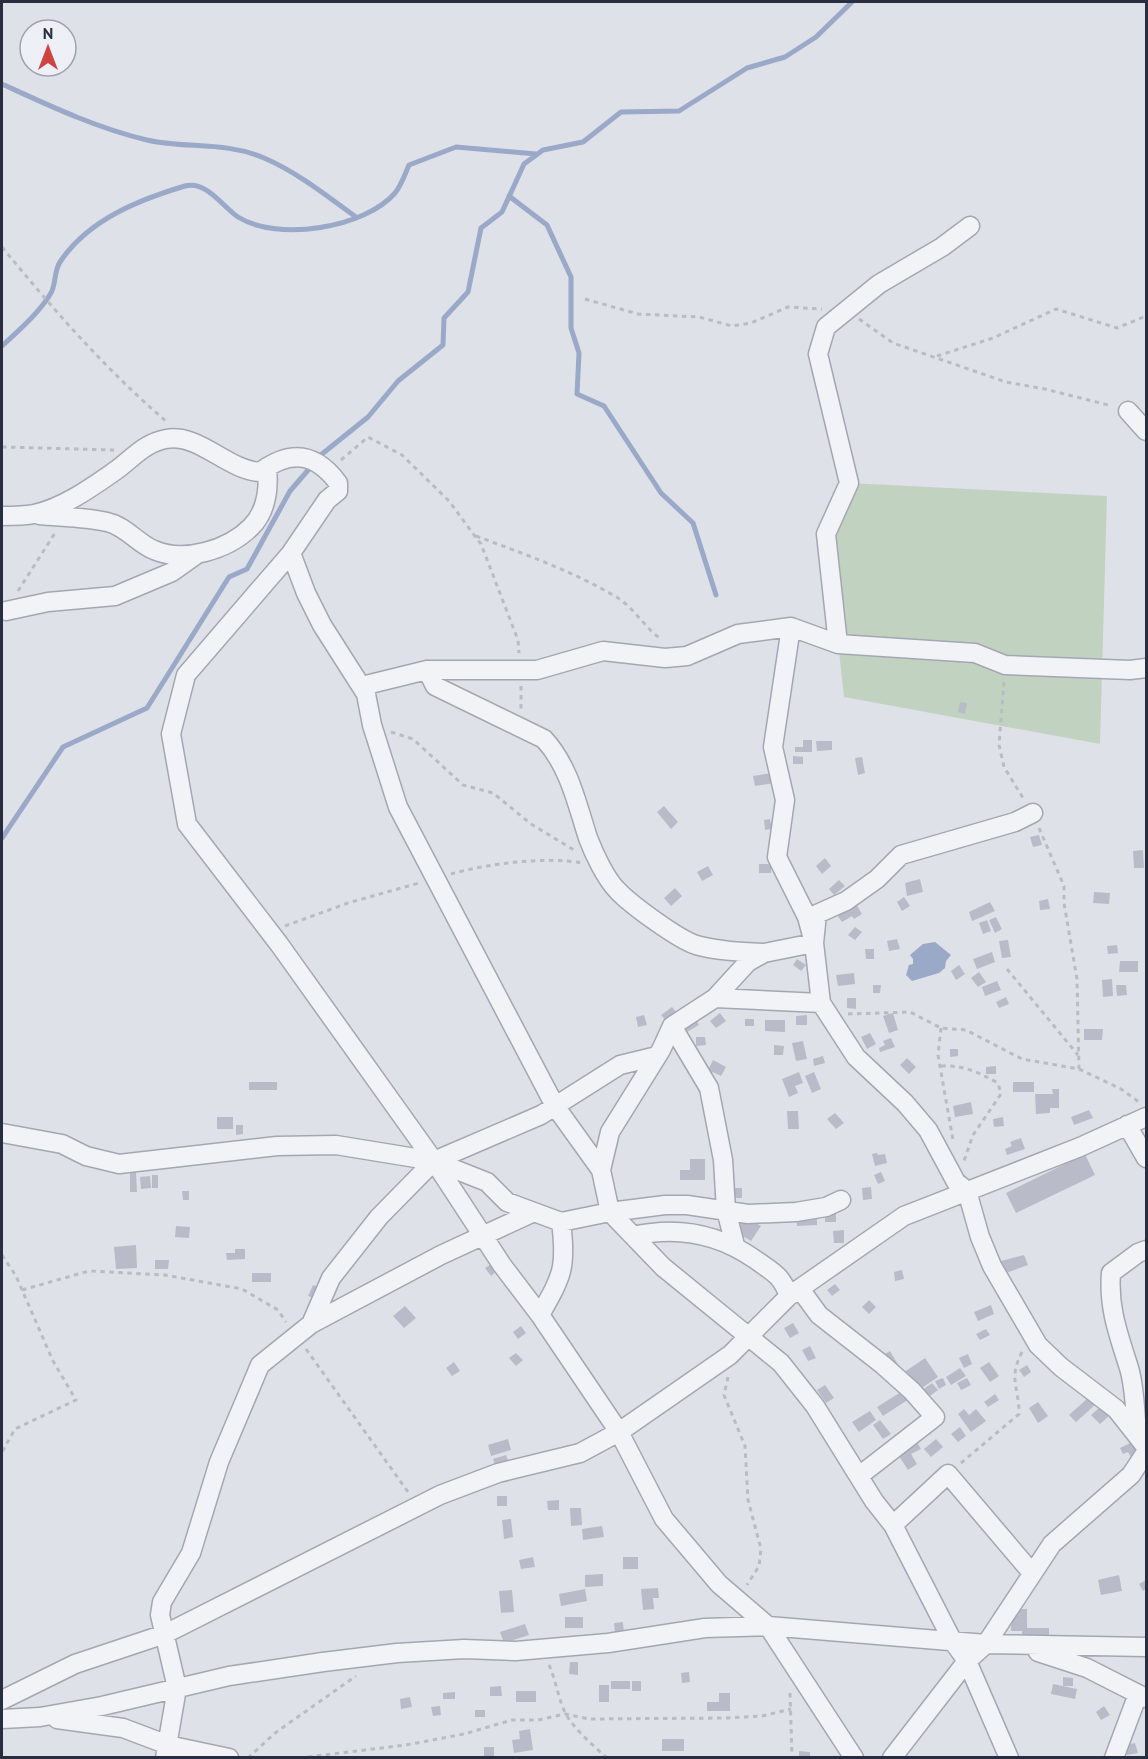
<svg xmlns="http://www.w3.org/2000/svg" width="1148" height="1759" viewBox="0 0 1148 1759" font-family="'PT Sans',sans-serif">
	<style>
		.green { fill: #c2d2c0 }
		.water { fill: #9aa9c8 }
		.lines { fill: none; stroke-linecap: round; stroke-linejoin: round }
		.stream { stroke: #9aa9c8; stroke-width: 5 }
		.building { fill: #b9bcc8 }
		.street-casing { stroke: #a4a7b2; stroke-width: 21 }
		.path { stroke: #b9bcc3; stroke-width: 3; stroke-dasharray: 4.5 4.5; stroke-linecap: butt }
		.street { stroke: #f2f3f7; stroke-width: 18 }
	</style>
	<rect width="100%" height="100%" fill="#dfe1e8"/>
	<path class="green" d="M849,483L1107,496L1100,744L844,697L826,534Z"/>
	<path class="water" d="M935,942L951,955L946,961L945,968L939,973L912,981L906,975L909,965L913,964V959L910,955L923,944Z"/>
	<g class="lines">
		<path class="stream" d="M2,84C48,105 96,128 147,140C185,149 225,141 264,158C297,172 327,196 356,217
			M509,196L547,225L571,277V328L579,353L577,394L604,406L661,493L693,523L716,595
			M2,346C18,331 40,312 51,293C56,284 54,271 60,262C88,220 138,200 185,186C206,180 223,207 238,217C278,242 365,228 395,193C401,186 405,174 409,165L456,147L536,154
			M2,838L63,747L147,708L229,577L247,569L290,491L322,454L368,417L398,381L443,345L444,318L468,292L481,228L502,212L524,164L543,150L583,142L621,112L679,111L747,68L785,57L816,37L852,2"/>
	</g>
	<path class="building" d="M960,702L967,703L965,714L958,712Z
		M803,740H812V752H795V747H803Z
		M816,741H832V750L817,751Z
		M793,756L803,757V764H793Z
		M862,757L865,773L858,775L855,758Z
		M772,773L774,783L755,786L753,776Z
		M664,806L678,822L671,829L657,812Z
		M770,819L772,829L765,830L764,820Z
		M1039,835L1042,845L1033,847L1030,837Z
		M1143,850L1144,868H1134L1133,851Z
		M825,858L831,866L822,874L816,866Z
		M759,864H771V873H759Z
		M708,866L713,875L702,881L697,872Z
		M920,879L923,892L907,896L905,883Z
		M839,880L845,886L834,895L829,889Z
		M675,888L682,896L671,906L664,898Z
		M1094,892L1110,893L1109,904L1093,903Z
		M904,897L910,906L902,911L897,902Z
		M1048,899L1050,909L1040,910L1039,901Z
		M990,902L995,911L972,921L969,912Z
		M856,904L862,914L854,919L852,916L842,922L837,915Z
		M996,917L1002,929L995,933L989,920Z
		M987,920L991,931L983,934L979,923Z
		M855,927L862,932L855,940L848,935Z
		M897,939L900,949L889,951L887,941Z
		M1008,940L1011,957L1002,958L999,941Z
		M1117,945L1118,953L1108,954L1107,946Z
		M865,949H874V959H866Z
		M992,952L995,962L977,969L973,959Z
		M797,959L806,965L801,971L793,965Z
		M1120,961H1138V972H1119Z
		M959,965L965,974L956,980L951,971Z
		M979,972L986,982L978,987L971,978Z
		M854,973L855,984L838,986L836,975Z
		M1112,979L1113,996L1103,997L1102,980Z
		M997,981L1001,990L985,996L982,987Z
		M873,985H881L880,993H873Z
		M1116,985H1126L1127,995L1117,996Z
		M1006,997L1009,1004L999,1008L996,1002Z
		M847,998H856V1009L847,1008Z
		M672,1007L678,1014L667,1022L661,1015Z
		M720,1013L726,1021L716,1028L710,1021Z
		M893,1013L898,1030L889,1033L883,1016Z
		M644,1015L647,1025L638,1027L636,1017Z
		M807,1015V1025H796V1016Z
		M695,1017L699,1025L687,1032L682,1024Z
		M745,1019H754V1026H745Z
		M765,1020H785V1032L765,1031Z
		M1084,1029H1103L1102,1040H1084Z
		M870,1033L876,1044L867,1049L861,1037Z
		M696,1037H705L706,1045L696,1046Z
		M891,1038L895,1047L880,1052L879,1048L885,1045L883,1041Z
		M803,1041L807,1059L796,1061L792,1043Z
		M774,1045L784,1046L783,1055H774Z
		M950,1049H958V1056L950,1057Z
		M823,1056L825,1063L814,1066L813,1059Z
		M907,1058L916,1067L909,1074L900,1065Z
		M713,1060L726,1067L721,1076L708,1070Z
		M996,1066V1074H986V1067Z
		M799,1072L803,1083L795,1086L798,1093L789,1097L782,1079Z
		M814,1072L821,1089L812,1093L805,1076Z
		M249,1082H277V1090H249Z
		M1013,1082H1034V1092H1013Z
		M1052,1089H1059V1108H1050V1113L1036,1114L1035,1094H1053Z
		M971,1102L973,1114L955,1117L953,1106Z
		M1089,1110L1093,1118L1074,1125L1071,1117Z
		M787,1111H798L799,1129H788Z
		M835,1113L844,1123L836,1129L827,1119Z
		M217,1117H233V1129H217Z
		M1003,1117L1004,1126L994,1127L993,1119Z
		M236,1125H243V1134L236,1135Z
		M1021,1138L1025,1149L1007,1155L1005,1149L1012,1146L1010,1142Z
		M877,1153L878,1155L885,1154L887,1163L875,1166L872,1154Z
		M1085,1154L1095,1175L1016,1213L1006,1193Z
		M690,1159H705V1180H680V1170H690Z
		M130,1172H136L137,1192H130Z
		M881,1172L885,1181L878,1184L874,1175Z
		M152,1175H158V1188H152Z
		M150,1176L151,1188L141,1189L140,1177Z
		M871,1187L872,1199L863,1200L862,1188Z
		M727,1188H742V1198H727Z
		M182,1191H189V1200H183Z
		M825,1213H836V1222H825Z
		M817,1214V1225L797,1226L796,1215Z
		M745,1217L761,1226L751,1241L736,1232Z
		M176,1226L190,1227L189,1238L175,1237Z
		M844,1230V1243H834L833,1231Z
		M136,1245L137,1268L116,1269L114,1247Z
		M235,1249H245V1259L227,1260L226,1253H235Z
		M1024,1255L1028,1265L1006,1273L1001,1261Z
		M155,1260H169L168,1269H155Z
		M493,1263L498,1270L491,1276L485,1268Z
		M902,1270L904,1279L895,1281L894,1272Z
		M252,1273H271V1282H252Z
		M835,1284L840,1290L832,1296L827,1290Z
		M313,1285L319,1287L314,1298L308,1296Z
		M869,1300L876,1307L869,1314L862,1307Z
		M991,1305L994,1314L978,1321L974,1312Z
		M405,1306L416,1318L404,1328L393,1316Z
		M793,1323L799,1333L790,1338L784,1328Z
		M521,1326L526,1333L518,1339L513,1332Z
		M986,1329L990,1335L980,1340L976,1334Z
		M810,1346L816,1358L808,1361L802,1350Z
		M890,1351L899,1366L891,1370L883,1355Z
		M516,1353L523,1360L516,1366L509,1358Z
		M968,1354L972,1364L964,1368L959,1358Z
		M925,1358L938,1377L916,1392L903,1373Z
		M454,1362L460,1371L452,1376L446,1368Z
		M989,1362L999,1376L990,1382L980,1368Z
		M1027,1365L1031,1372L1024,1377L1019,1370Z
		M960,1368L966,1376L951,1385L946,1377Z
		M943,1378L946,1385L939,1389L935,1381Z
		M967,1378L971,1385L961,1390L957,1383Z
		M932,1383L938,1390L923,1401L917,1394Z
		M825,1385L834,1398L826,1403L817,1390Z
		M904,1390L909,1399L883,1416L877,1407Z
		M995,1394L999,1400L988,1407L984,1402Z
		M1089,1397L1096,1404L1076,1422L1069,1415Z
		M1038,1402L1048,1416L1038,1423L1029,1408Z
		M1100,1407L1109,1416L1100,1424L1091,1415Z
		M964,1409L969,1415L976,1409L986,1421L971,1432L958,1414Z
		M870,1411L876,1420L859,1432L852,1422Z
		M880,1420L891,1434L883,1439L873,1425Z
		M960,1427L966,1436L958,1442L951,1434Z
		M508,1439L511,1450L491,1456L488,1445Z
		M936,1439L943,1447L931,1457L924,1449Z
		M1134,1441L1144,1458L1135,1464L1128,1452L1123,1454L1120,1448Z
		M917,1442L921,1449L911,1454L917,1464L908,1470L897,1453Z
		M506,1455L509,1463L496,1468L493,1459Z
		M497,1496H507V1506H497Z
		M559,1500V1510H548L547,1501Z
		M570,1508H581L582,1525L571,1526Z
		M511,1519L513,1537L504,1539L502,1520Z
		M602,1526L604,1537L583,1540L582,1529Z
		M533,1557L535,1567L521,1569L519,1560Z
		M623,1557H638V1569H623Z
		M603,1574V1586L585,1587V1575Z
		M1119,1575L1122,1591L1101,1595L1098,1580Z
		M1146,1580V1589L1143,1591L1139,1584Z
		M658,1588L659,1598H653L654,1609L643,1610L641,1589Z
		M585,1589L587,1601L561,1606L559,1594Z
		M512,1590L514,1612L501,1613L499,1591Z
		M1012,1609H1027V1628H1049V1637H1022V1631H1011Z
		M565,1617H583V1628H565Z
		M623,1622L624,1633H615L614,1623Z
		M525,1624L529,1635L504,1643L500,1632Z
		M570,1662H578V1675L569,1674Z
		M689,1672L690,1682L682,1683L681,1673Z
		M1063,1677L1073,1678V1686H1063Z
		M611,1681H630V1689H611Z
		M632,1681H641V1691H632Z
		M1053,1684L1077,1689L1075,1699L1051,1694Z
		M599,1685H609V1702H599Z
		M501,1686L502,1696H490V1687Z
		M516,1691H536V1702H516Z
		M455,1692V1699H443V1693Z
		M719,1693H730V1711H707V1702H719Z
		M410,1697L412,1707L401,1709L400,1699Z
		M440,1706L441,1715L433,1716L431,1707Z
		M1104,1706L1110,1715L1101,1720L1096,1712Z
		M475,1710H485V1717H475Z
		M530,1729L533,1750L514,1753L512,1740L520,1739L519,1731Z
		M662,1739H684V1751H662Z
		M1135,1743L1138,1753L1127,1755L1124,1745Z
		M484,1747H494V1757H484Z
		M799,1751L810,1752V1758H799Z"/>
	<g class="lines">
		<g class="street-casing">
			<path id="street" d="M1128,411L1146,431
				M39,515C61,517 86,517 107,522C126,526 138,544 154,550C184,563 228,550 251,527C267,511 269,487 267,467
				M2,516C12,516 24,516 34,514C63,508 92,487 115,471C132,459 144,443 166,439C199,433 227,470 260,472C290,450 315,452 338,483V491L327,500L291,553L306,593L322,625L366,694L372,725L398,807L555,1106L601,1170L610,1212L663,1267L781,1363L815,1406L874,1501L893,1525L952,1640L967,1661L1009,1758
				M291,553L186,675L171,734L187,824L279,944L434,1161L502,1265L540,1315L619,1432L664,1519L719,1584L768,1626L854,1758
				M6,611L48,602L115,596L172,572L196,555
				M791,627L773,747L785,800L777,857L807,917L814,943L821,1003L856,1057L905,1103L928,1130L956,1182L967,1191L980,1237L992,1266L1038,1345L1061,1367L1116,1409L1146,1447
				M838,644L826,534L849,483L818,354L826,327L879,284L942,247L970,226
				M427,670L435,686L544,739C569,766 577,804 588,838C594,854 606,879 617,890C631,905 678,939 696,945C718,951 741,952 764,953
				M362,686L427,670H537L603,651L665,658L687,656L738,634L791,627L838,644L975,653L1005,665L1130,670L1146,668
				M715,998L821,1003
				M672,1026L709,1088L723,1160L726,1210L735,1245
				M1127,1125L1146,1158
				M2,1133L62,1144L86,1156L119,1164L277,1146L336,1145L434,1161L487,1182L507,1202L561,1222L610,1212L665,1205H687L748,1214L796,1212L826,1207L841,1200
				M601,1170L610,1132L661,1050L672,1026L715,998L748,962L764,953L814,943L817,914L846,901L877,879L901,855L1015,822L1033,813
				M633,1236C677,1226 719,1234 756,1260C774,1273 781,1275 789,1296
				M800,1289L819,1315L883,1365L912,1391L935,1417L859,1476
				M540,1315C562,1276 567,1268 561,1222
				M311,1324L331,1278L379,1217L434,1161L541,1115L620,1065L657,1056
				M1137,1433C1135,1412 1135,1388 1129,1368C1119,1336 1108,1308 1111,1273L1138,1253L1146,1250
				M893,1525L948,1474L1032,1573
				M1038,1652L1087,1668L1146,1698
				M2,1700L75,1664L165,1634L440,1495L498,1473L580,1453L619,1432L730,1355L789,1296L904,1216L1080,1147L1146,1117
				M2,1719L40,1717L102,1706L229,1676L323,1662L397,1653L464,1649L516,1651L608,1643L705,1628L768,1626L986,1644L1146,1647
				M57,1719L123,1728L168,1745L229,1758
				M165,1758L177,1688L160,1615L162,1602L191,1553L219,1462L260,1365L311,1324L441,1255L534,1212
				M892,1758L967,1661L986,1644L1052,1544L1131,1475L1146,1452
				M1114,1758L1138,1694"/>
		</g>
		<path class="path" d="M2,247C53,309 105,369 167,422
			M585,299L638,314L699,317L732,326L751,323L788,307L822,309
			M859,319L893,343L1006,382L1045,389L1112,406
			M937,356L993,338L1056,309L1117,328L1146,316
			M2,447L114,450
			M341,460L368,437L402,455L449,501L474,535L481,544L518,640L519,653
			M476,536C524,554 573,571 618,598C634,608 645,628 661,639
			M18,591L55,533
			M1004,682L999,745L1004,767L1023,798
			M521,686V710
			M391,732L413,739L463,785L493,793L531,824L574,850
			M1039,828L1064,886V903L1077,979L1079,1069
			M451,874C485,864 547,856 581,863
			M285,926L348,903L419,883
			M1007,969L1078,1055
			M848,1014L910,1012L941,1028L966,1030L1022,1059L1079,1069L1121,1089L1139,1102
			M941,1028L938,1055L953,1140
			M941,1066C964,1065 978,1072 998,1083L1001,1094L973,1135L964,1161
			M2,1255L16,1276L53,1361L76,1400L15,1429L2,1452
			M22,1290L89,1271L165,1275L242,1289L278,1310L286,1322
			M306,1349L408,1492
			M728,1377L724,1395L745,1446L748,1500L761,1549L759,1566L747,1585
			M961,1463L1019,1414C1019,1386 1008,1379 1022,1352
			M549,1665C556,1680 559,1703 567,1716C577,1732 593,1745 607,1758
			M790,1693L792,1758
			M248,1758L275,1733L356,1676
			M299,1758L406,1745L464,1734L512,1720H538L565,1714L589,1719L726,1718L762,1716L791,1709"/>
		<use href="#street" class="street"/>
	</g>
	<rect width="1148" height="1759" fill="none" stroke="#282d3f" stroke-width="6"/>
	<g transform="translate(48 48)"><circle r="28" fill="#eef0f6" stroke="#9fa2ad" stroke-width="1.5"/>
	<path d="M0-4.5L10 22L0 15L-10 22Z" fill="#ce4443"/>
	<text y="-9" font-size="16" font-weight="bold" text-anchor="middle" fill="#282d3f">N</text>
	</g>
</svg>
